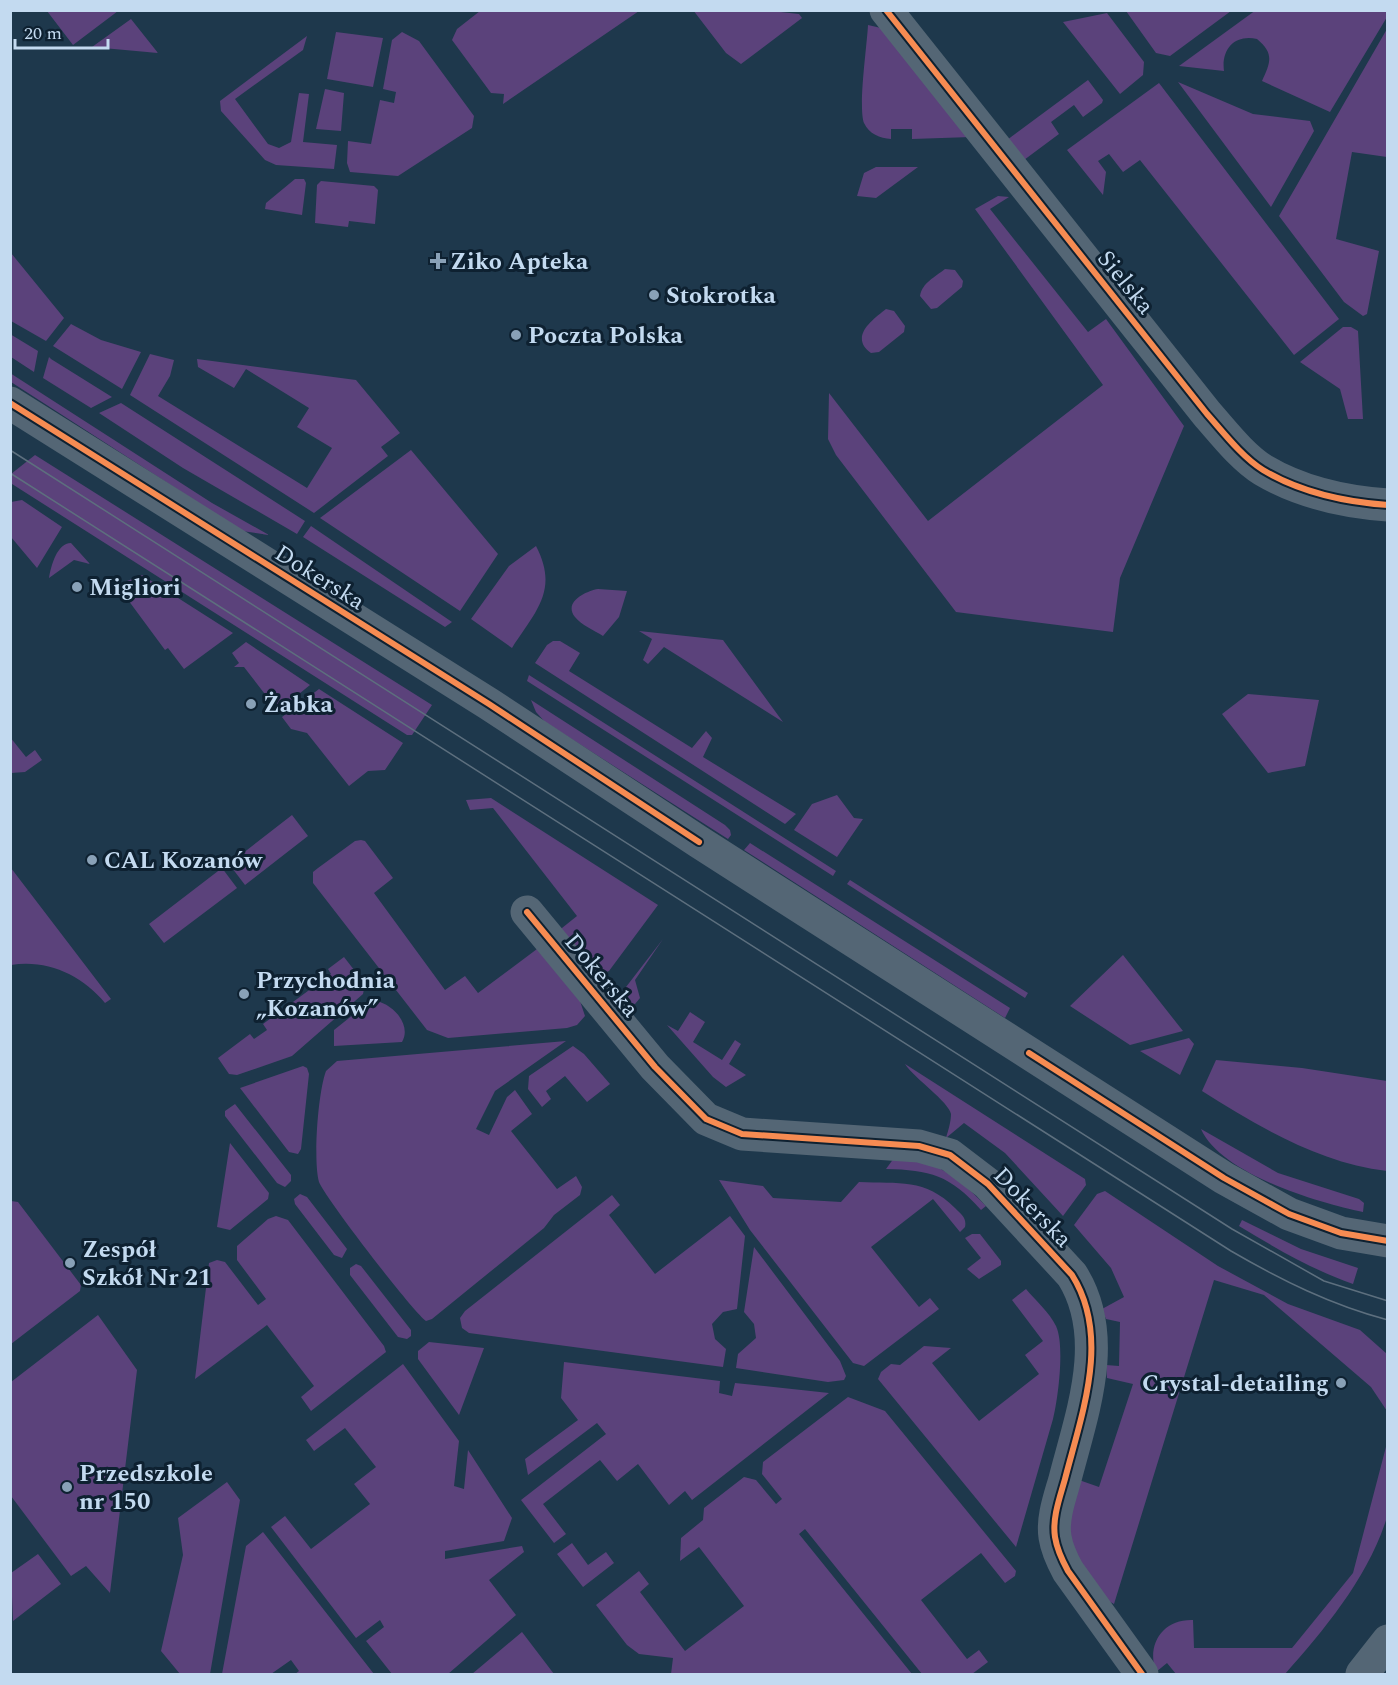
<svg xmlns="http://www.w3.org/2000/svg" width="1398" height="1685" viewBox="0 0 1398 1685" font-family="Spectral,serif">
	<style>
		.green { fill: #5b427b }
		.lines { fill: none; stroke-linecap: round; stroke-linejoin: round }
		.street { stroke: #546675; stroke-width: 33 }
		.tram { stroke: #5d6f7e; stroke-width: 1.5 }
		.cycleway-casing { stroke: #0e2131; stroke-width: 10 }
		.cycleway { stroke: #f68b52; stroke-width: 6 }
		.poi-dot { fill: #89a1b7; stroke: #0e2131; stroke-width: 2 }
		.labels { text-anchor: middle; stroke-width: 6; stroke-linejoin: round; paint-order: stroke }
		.poi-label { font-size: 24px; font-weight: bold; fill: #c3daf0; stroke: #0e2131; text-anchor: start }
		.street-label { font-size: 24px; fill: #c3daf0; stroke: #0e2131 }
	</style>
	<rect width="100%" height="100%" fill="#1e384c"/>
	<path class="green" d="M693,10H762L799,14L802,18L741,64L726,53Z
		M1256,10L1387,11V17L1330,112L1262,81C1271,62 1274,53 1257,39C1235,34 1221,49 1224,71L1179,66Z
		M47,11H118L73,45Z
		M480,11V10L639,11L503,104L504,94L491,93L452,40L457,29Z
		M1126,11H1231L1170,56L1156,53Z
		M1107,13L1144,62L1143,75L1120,94L1063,22Z
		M131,19L158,53L92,47Z
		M868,25L881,28L971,137L912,139V129H891V139C880,138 869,134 864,123C858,107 867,46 868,25Z
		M1387,29V157L1352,152L1336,239L1379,251L1367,314L1363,316L1344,302L1279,216Z
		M336,32L383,38L373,87L327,79Z
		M402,32L419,41L474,116L472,128L398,176L350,172L347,163L348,141L371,144L380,100L394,103L396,92L383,89L392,40Z
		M307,36L303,50L235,99L268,144L279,148L291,142L299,93L309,94L303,142L337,145L334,169L276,165L265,160L221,111L220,101Z
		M1088,80L1103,100L1102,103L1083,117L1074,105L1051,122L1059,134L1024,160L1007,140Z
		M1178,82L1253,114L1310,121L1314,131L1271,207Z
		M1159,83L1339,319L1294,355L1140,160L1123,172L1109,154L1098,161L1106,172L1103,195L1067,150Z
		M325,89L344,93L341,131L316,129Z
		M876,167H918L876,198L857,196L864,173Z
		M295,179H304L306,183L302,215L265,209L266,203Z
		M321,181L374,186L378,190L375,224L349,221L348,227L315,223L317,185Z
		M998,196L1009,197L990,209L1088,332L1106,319L1184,426L1120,578L1113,632L956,612L836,455L828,439L829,393L928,521L1103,385L975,209Z
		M11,253L64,318L46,341L11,321Z
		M945,269L955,270L963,281L962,287L937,308L931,309L920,296C922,283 935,277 945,269Z
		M886,309L894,311L905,326L904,332L879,352L871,353C849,337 872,320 886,309Z
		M71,324L101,340L141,352L122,389L53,346Z
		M1343,327H1351L1358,331L1363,419H1348L1340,389L1300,362Z
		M10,334L38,351L34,372L11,357Z
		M150,354L174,360L170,376L158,396L307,488L332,448L297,427L309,408L246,369L234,388L198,367L197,359L356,380L400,433L381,447L388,456L314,513L130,395Z
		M49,357L51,359L112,397L91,408L43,378Z
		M10,373L212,503L269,535L242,531L11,382Z
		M121,403L305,521L297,534L183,468L99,413Z
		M411,450L498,554L460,611L320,518Z
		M35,455L432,705L412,735H407L12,484L11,474Z
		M22,500L62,527L37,568L11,537V502Z
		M311,526L452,622L445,627L303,537Z
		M71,543L90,564L74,560L49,578C51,566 57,543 71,543Z
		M536,546C559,590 536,611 512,648L471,619L509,566Z
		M142,575L233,633L184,669L168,648L165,650L117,585Z
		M598,589L627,591L619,617L603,636C594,630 581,625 575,617C563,602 586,591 598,589Z
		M639,631L723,640L783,722L664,647L648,664L643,660L652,639Z
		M553,641H560L580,653L569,671L692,748L706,731L712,738L703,757L796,814L785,824L535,663L547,645Z
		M246,642L310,685L278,711L244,667H234L239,663L232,653Z
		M529,675L836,871L833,876L527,681Z
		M319,689L403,743L385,770L368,771L349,786L307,733L291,729L282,717Z
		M1248,694L1319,700L1305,766L1268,773L1222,714Z
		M531,700L725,825L730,830L731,835L728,839L545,722L536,712Z
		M10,737L26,757L35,750L42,760L25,772L11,773Z
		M837,795L854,818L863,819L837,857L794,830L812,804Z
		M491,798L658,905L609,971L599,975L557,932L577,916L493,808L470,810L466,800Z
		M292,815L308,836L245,885L229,864Z
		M361,840L365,841L393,878L374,893L445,990L465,976L478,993L537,949L580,1001L585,1016L577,1025L567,1028L448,1038L427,1030L313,883V872L318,868L355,841Z
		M750,843L1010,1008L1005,1018L744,850Z
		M11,868L111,999L105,1003C82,975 47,959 11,965Z
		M222,868L237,888L164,943L149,924Z
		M850,880L1028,993L1025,998L847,884Z
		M663,939L635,980L640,998L635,1004L616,1000Z
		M1123,955L1183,1031L1130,1045L1070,1006Z
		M344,957L365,984L363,994L292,1056L237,1075L229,1074L218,1058L250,1034L254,1039L267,1030L263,1024L331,974L328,969Z
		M376,1001C393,1004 412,1025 402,1042L334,1046V1030L369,1002Z
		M690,1012L705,1022L693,1042L722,1060L735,1040L741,1044L729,1064L746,1075L726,1087L713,1077L667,1025L678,1031Z
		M1189,1038L1194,1044L1180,1075L1140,1051Z
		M566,1041L495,1091L476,1129L489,1135L507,1097L515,1090L532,1114L511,1131L557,1189L576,1176L582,1187L580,1195L554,1215L544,1228L432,1319L426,1321C412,1311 324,1196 319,1182C313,1161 318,1092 326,1071L337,1061Z
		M573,1046L584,1054L610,1084L587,1102L565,1076L546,1091L551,1099L542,1107L528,1089L529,1076Z
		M1216,1060L1302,1068L1387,1081V1171C1319,1163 1259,1127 1202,1091Z
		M905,1064L1085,1179L1086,1185L1063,1216L1005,1153L964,1123L946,1138C948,1131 951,1122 951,1114C949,1102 914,1078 905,1064Z
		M303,1066L307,1068L309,1074L301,1149L298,1154L289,1152L240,1088Z
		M235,1104L291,1175V1181L285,1187L277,1183L225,1116V1111Z
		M1201,1129L1278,1173L1359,1199L1364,1203L1363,1212C1318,1203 1221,1174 1201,1129Z
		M230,1143L269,1193L268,1199L230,1230L217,1227Z
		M894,1158C936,1159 958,1177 986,1206L981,1210C950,1175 930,1170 886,1169Z
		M719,1180L763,1186L773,1198L841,1202L859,1182C899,1184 925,1178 955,1208C961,1214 967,1218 965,1227L960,1232L933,1199L871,1247L919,1307L930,1298L939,1309L864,1366L853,1363L750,1230Z
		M1105,1191L1218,1266L1288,1304L1360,1330L1387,1354V1411L1371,1387L1264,1295L1214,1280L1114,1604L1103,1598L1069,1546V1514L1079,1480L1099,1487L1133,1384L1107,1378L1106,1365L1119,1366L1120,1322L1106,1319L1102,1309L1124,1297L1111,1268L1074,1225L1097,1194Z
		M300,1194L307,1197L347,1249L342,1258L334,1255L295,1204L294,1199Z
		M612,1195L620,1205L609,1215L655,1274L730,1216L745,1236L737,1309L723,1312L712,1324L715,1339L726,1349L723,1367L469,1333L462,1328L460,1318L465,1311Z
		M11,1201L18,1202L81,1285L80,1291L11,1344Z
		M276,1216L288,1220L384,1346L386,1352L311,1411L301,1397L314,1386L267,1325L195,1379L209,1263L217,1260L225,1262L258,1305L266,1299L237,1260V1246L268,1219Z
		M1242,1220L1301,1249L1358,1268L1353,1284C1311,1269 1277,1249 1239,1226Z
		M972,1234H980L1001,1261V1265L979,1279L967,1269L981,1258L965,1238Z
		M754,1247L840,1361L846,1376L844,1380L828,1382L736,1368L738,1354L756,1338L754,1324L744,1312Z
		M356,1264L361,1266L411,1330V1336L407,1339L398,1337L350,1275V1268Z
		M1026,1289C1035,1300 1050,1313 1056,1326C1065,1345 1058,1399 1053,1419L1016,1547L878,1379L881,1372L891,1364L900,1365L924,1346L951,1348L932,1363L979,1421L1039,1374L1025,1355L1043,1341L1012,1300Z
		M98,1315L137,1370L110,1593L86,1566L71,1576L11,1496V1382Z
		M429,1342L484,1348L459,1415L418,1359V1351Z
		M564,1362L720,1381L719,1393L732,1396L735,1383L829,1393L692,1500L685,1491L669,1505L638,1464L617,1481L600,1460L543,1504L566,1534L554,1543L521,1500L606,1434L597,1423L528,1475L525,1459L578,1420L561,1398Z
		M403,1364L459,1441L454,1486L464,1489L468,1450L512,1518L504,1541L445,1551V1559L522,1546L524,1552L489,1580L516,1615L448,1674H392L366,1641L384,1627L380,1620L356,1638L271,1527L285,1516L311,1549L370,1504L354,1484L376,1467L345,1428L314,1451L306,1440Z
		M848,1397L885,1411L1016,1571L1015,1576L1005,1583L981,1553L921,1600L967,1659L979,1650L988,1662L972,1674H922L805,1529L799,1534L912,1674H650H671L673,1658L639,1654L627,1645L596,1605L639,1571L649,1584L640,1592L685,1651L744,1606L699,1547L680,1561L681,1538L703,1520L704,1508L744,1477L756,1480L776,1504L782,1499L762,1474L763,1462Z
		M1387,1443C1387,1464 1392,1498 1387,1517C1369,1576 1325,1629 1285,1674H1176L1167,1663L1156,1672C1146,1644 1163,1619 1193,1620L1194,1648H1292L1353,1573Z
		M227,1482L240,1500L210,1674H180L161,1651L183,1555L178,1518Z
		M263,1532L374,1674H295L299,1671L291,1660L271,1674H222L246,1546Z
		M572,1543L588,1565L606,1552L614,1563L583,1587L557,1554Z
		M38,1554L61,1584L13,1621L11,1573Z
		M522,1632L554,1674H472Z"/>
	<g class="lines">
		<path class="street" d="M886,10L1207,414C1223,432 1242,457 1263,470C1300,492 1345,502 1388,505
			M10,403L489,704L699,842L1224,1178L1289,1214L1341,1233L1388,1241
			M527,912L655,1067L706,1119L742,1134L919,1146L950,1155L988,1184L1072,1275C1111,1337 1082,1413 1065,1479C1060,1497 1052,1518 1055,1537C1057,1550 1062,1560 1068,1571L1142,1674
			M1362,1674L1388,1641"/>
		<path class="tram" d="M10,450L1232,1229L1324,1281L1388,1301
			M10,473L1231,1251C1281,1280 1331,1305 1388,1320"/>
		<g class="cycleway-casing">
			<path id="cycleway" d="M886,10L1207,414C1223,432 1242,457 1263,470C1300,492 1345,502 1388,505
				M10,403L489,704L699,842
				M527,912L655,1067L706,1119L742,1134L919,1146L950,1155L988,1184L1072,1275C1111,1337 1082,1413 1065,1479C1060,1497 1052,1518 1055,1537C1057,1550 1062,1560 1068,1571L1142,1674
				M1029,1053L1224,1178L1289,1214L1341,1233L1388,1241"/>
		</g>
		<use href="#cycleway" class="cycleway"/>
	</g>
	<g class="poi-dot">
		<path d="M435 252h6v6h6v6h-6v6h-6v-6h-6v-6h6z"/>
		<circle cx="654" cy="295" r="6"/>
		<circle cx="516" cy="335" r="6"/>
		<circle cx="77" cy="587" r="6"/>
		<circle cx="251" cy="704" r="6"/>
		<circle cx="92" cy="860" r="6"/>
		<circle cx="244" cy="994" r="6"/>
		<circle cx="70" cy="1263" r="6"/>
		<circle cx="1341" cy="1383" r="6"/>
		<circle cx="67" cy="1487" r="6"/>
	</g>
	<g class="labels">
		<g class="poi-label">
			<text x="450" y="269">Ziko Apteka</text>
			<text x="666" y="303">Stokrotka</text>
			<text x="528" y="343">Poczta Polska</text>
			<text x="89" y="595">Migliori</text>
			<text x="263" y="712">Żabka</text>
			<text x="104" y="868">CAL Kozanów</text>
			<text x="256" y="988">Przychodnia<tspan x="256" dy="28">„Kozanów”</tspan></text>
			<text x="82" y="1257">Zespół<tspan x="82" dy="28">Szkół Nr 21</tspan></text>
			<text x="1329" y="1391" text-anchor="end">Crystal-detailing</text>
			<text x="79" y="1481">Przedszkole<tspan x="79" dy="28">nr 150</tspan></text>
		</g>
		<g class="street-label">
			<text transform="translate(1126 282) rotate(51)" y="8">Sielska</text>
			<text transform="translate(320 577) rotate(32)" y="8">Dokerska</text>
			<text transform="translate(602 975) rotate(50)" y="8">Dokerska</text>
			<text transform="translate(1033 1207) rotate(46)" y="8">Dokerska</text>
		</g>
	</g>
	<rect width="1398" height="1685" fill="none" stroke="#c3daf0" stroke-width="24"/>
	<path d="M15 39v9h93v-9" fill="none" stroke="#c3daf0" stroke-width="3"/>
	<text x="24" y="39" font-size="18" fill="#c3daf0" stroke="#0e2131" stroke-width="4.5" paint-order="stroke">20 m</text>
</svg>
